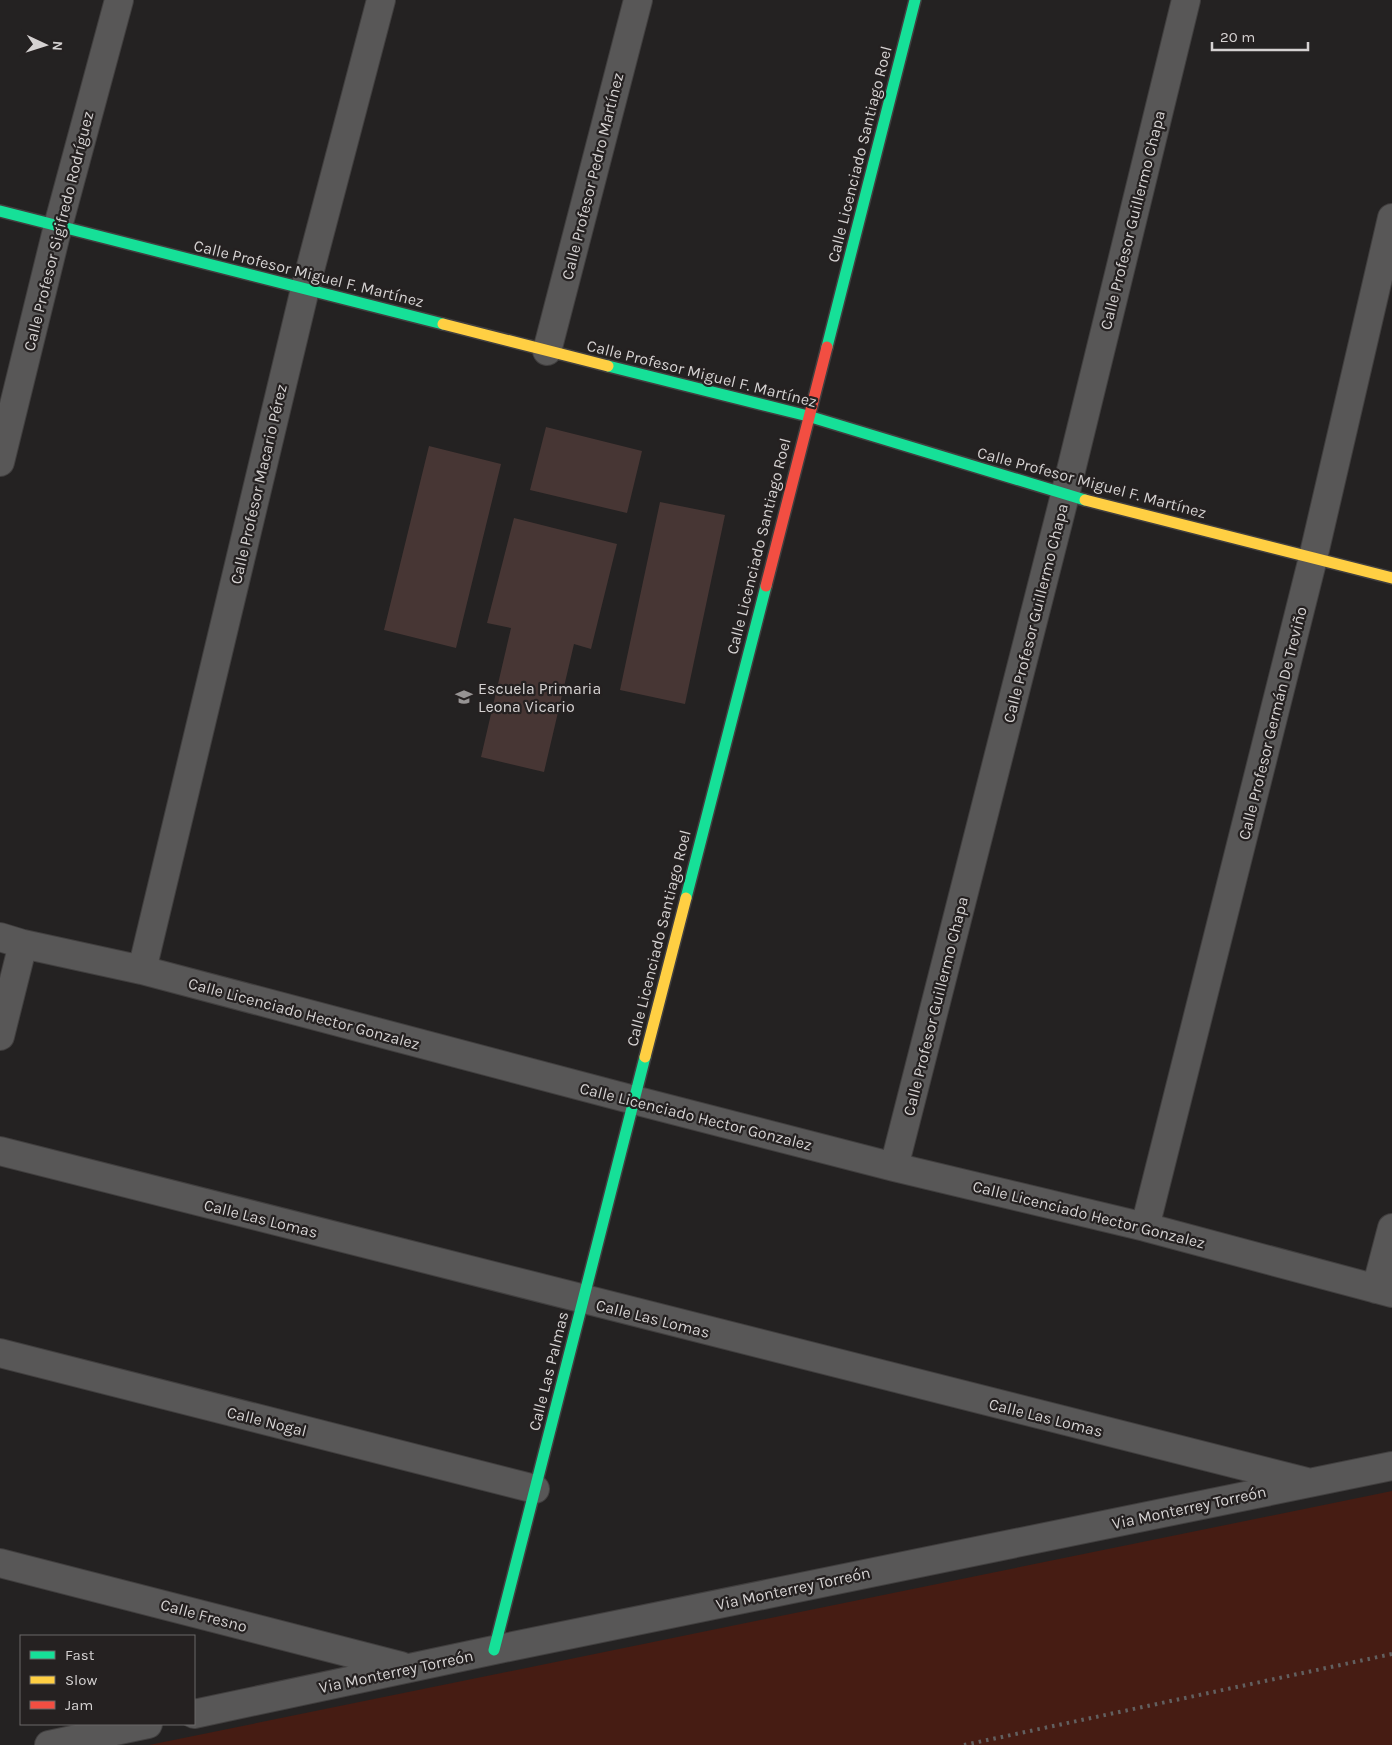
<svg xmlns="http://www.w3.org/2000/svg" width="1392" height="1745" viewBox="0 0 1392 1745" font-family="Karla,sans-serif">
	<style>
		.green { fill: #461c13 }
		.building { fill: #473634 }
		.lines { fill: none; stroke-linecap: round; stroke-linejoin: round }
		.street-casing { stroke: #413f3f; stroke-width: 30 }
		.fast-casing { stroke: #413f3f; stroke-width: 14 }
		.slow-casing { stroke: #413f3f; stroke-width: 14 }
		.jam-casing { stroke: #413f3f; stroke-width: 14 }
		.street { stroke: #585757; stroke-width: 28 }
		.fast { stroke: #16e098; stroke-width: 11 }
		.slow { stroke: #ffcf43; stroke-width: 11 }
		.jam { stroke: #f24e42; stroke-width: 11 }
		.rail { stroke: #626060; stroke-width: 4; stroke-dasharray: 2.5 5; stroke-linecap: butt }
		.labels { text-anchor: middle; stroke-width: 4.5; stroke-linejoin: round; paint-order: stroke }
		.street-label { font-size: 16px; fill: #d5d2d2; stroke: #252121 }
		.poi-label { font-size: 16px; fill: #d5d2d2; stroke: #252121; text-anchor: start }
	</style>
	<rect width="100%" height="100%" fill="#242222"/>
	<path class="green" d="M1392,1491V1745H149Z"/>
	<path class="building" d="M546,427L642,451L627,513L530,490Z
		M429,446L501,464L456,648L384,630Z
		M660,502L725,515L685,704L620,690Z
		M514,518L617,544L591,649L574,644L544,772L481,757L511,628L487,623Z"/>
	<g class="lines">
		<g class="street-casing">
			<path id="street" d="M547,351L638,0
				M0,462L58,226L119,0
				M0,937L23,944L142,970L634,1100L894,1167L1145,1227L1392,1293
				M142,970L305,289L381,0
				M0,1036L23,944
				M0,1151L1307,1482
				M894,1167L1065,495L1186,0
				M1145,1227L1313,558L1392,218
				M1376,1289L1392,1228
				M0,1353L535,1489
				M0,1563L401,1666
				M194,1714L494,1650L1392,1466
				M49,1745L148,1724"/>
		</g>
		<g class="fast-casing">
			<path id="fast" d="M0,211L443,324
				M827,347L915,0
				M608,366L808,416L1085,500
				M686,898L766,586
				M494,1650L645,1057"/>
		</g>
		<g class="slow-casing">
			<path id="slow" d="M443,324L608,366
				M1085,500L1392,578
				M645,1057L686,898"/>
		</g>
		<g class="jam-casing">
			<path id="jam" d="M766,586L827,347"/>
		</g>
		<use href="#street" class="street"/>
		<use href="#fast" class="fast"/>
		<use href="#slow" class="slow"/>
		<use href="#jam" class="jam"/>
		<path class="rail" d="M964,1745L1392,1654"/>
	</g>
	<defs>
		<g id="school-bare" transform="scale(1.35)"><path d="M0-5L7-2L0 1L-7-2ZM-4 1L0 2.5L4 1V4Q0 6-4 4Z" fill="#979494" stroke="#252121" stroke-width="2.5" paint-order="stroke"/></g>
	</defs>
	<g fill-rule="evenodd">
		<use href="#school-bare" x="464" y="697"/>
	</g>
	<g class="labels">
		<g class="street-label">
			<text transform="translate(859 154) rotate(-76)" y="6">Calle Licenciado Santiago Roel</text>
			<text transform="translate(592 176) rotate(-76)" y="6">Calle Profesor Pedro Martínez</text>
			<text transform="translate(1132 220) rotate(-76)" y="6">Calle Profesor Guillermo Chapa</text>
			<text transform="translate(58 231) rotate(-76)" y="6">Calle Profesor Sigifredo Rodríguez</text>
			<text transform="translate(309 273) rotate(14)" y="6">Calle Profesor Miguel F. Martínez</text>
			<text transform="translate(702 373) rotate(14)" y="6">Calle Profesor Miguel F. Martínez</text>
			<text transform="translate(1092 482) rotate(15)" y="6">Calle Profesor Miguel F. Martínez</text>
			<text transform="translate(258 484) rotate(-77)" y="6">Calle Profesor Macario Pérez</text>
			<text transform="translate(758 546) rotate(-76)" y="6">Calle Licenciado Santiago Roel</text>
			<text transform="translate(1035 613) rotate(-76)" y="6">Calle Profesor Guillermo Chapa</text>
			<text transform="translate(1272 723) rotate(-76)" y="6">Calle Profesor Germán De Treviño</text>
			<text transform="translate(658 938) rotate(-76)" y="6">Calle Licenciado Santiago Roel</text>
			<text transform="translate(935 1006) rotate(-76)" y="6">Calle Profesor Guillermo Chapa</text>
			<text transform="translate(304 1013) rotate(15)" y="6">Calle Licenciado Hector Gonzalez</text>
			<text transform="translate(696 1116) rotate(14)" y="6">Calle Licenciado Hector Gonzalez</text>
			<text transform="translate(1089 1214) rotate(14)" y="6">Calle Licenciado Hector Gonzalez</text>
			<text transform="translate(261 1218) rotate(14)" y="6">Calle Las Lomas</text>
			<text transform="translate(653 1318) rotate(14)" y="6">Calle Las Lomas</text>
			<text transform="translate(548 1371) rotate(-76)" y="6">Calle Las Palmas</text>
			<text transform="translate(1046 1417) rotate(14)" y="6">Calle Las Lomas</text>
			<text transform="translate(267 1421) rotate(14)" y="6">Calle Nogal</text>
			<text transform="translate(1189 1507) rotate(-12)" y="6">Via Monterrey Torreón</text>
			<text transform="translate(793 1588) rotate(-12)" y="6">Via Monterrey Torreón</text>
			<text transform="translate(204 1615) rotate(15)" y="6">Calle Fresno</text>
			<text transform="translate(396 1671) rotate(-12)" y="6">Via Monterrey Torreón</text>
		</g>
		<g class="poi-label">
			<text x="478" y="694">Escuela Primaria<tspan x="478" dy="18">Leona Vicario</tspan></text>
		</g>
	</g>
	<rect x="20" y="1635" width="175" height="90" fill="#252121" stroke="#6b6868"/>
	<rect x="30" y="1651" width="25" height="8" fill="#16e098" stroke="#6b6868"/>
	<text x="65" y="1660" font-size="15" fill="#d5d2d2">Fast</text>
	<rect x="30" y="1676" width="25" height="8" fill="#ffcf43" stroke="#6b6868"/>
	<text x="65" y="1685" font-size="15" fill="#d5d2d2">Slow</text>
	<rect x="30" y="1701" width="25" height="8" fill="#f24e42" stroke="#6b6868"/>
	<text x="65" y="1710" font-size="15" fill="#d5d2d2">Jam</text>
	<g transform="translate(45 45) rotate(94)" stroke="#252121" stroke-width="4" paint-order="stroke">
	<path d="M0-4L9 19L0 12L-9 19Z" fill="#d5d2d2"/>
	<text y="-8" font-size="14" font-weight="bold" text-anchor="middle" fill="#d5d2d2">N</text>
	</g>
	<path d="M1212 42v8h96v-8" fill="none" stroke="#d5d2d2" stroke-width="2.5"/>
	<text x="1220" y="42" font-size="15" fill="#d5d2d2" stroke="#252121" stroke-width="4" paint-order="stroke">20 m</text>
</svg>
